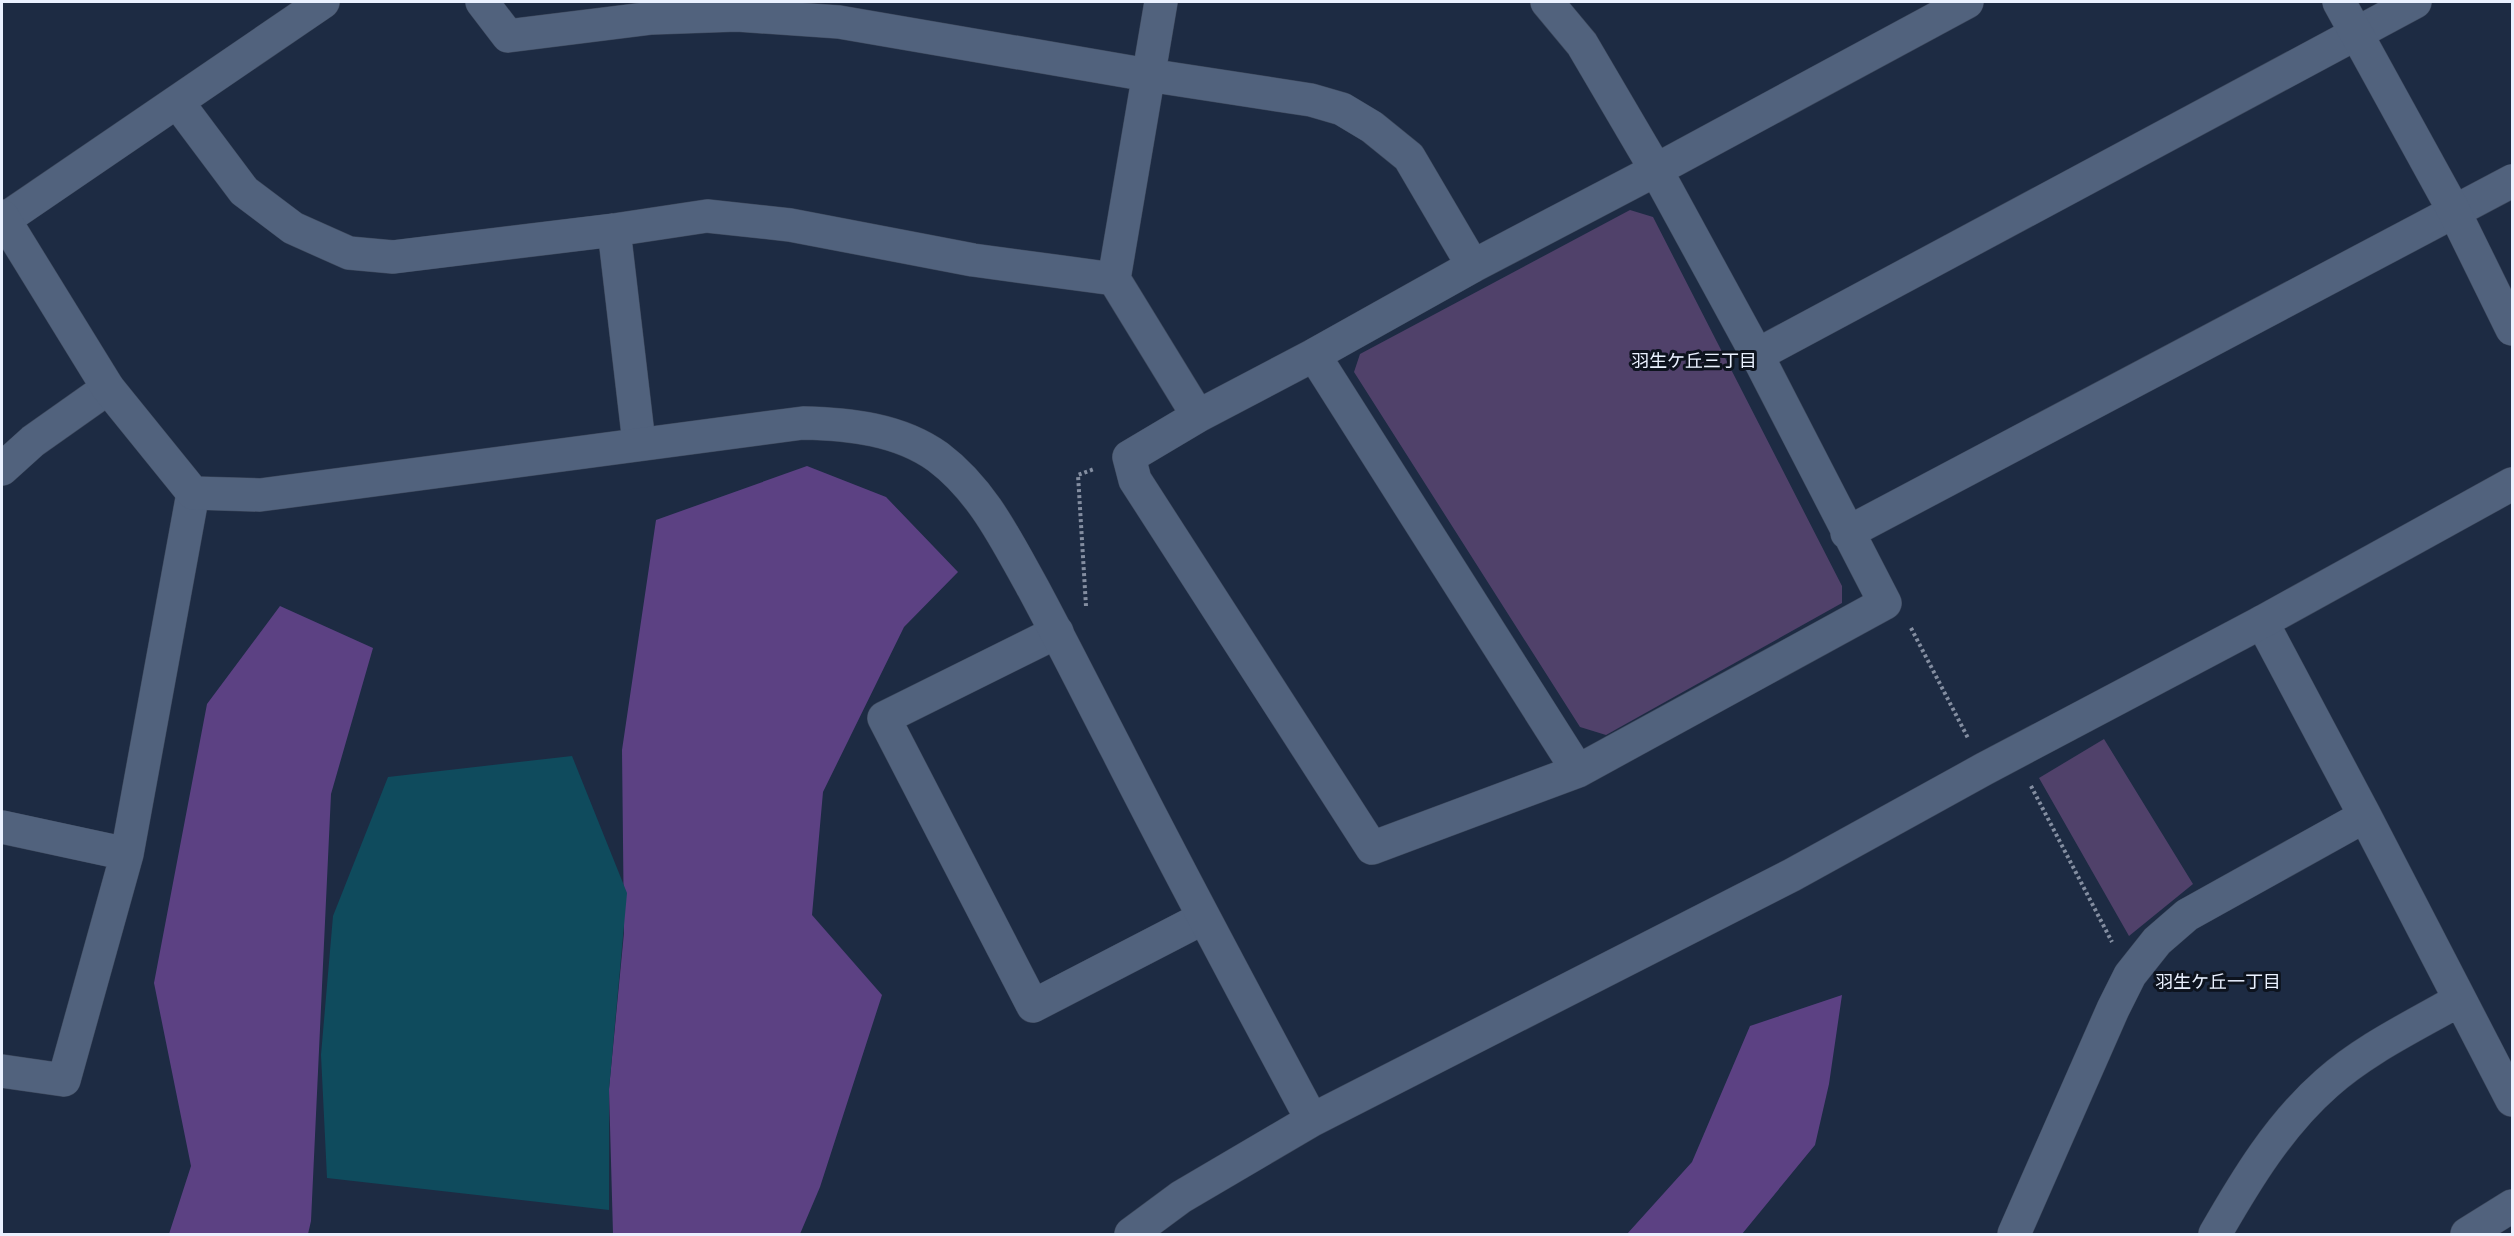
<svg xmlns="http://www.w3.org/2000/svg" width="2514" height="1236" viewBox="0 0 2514 1236" font-family="Arial,'Noto Sans JP',sans-serif">
	<style>
		.green { fill: #50416a }
		.forest { fill: #5c4183 }
		.water { fill: #0f4b5d }
		.lines { fill: none; stroke-linecap: round; stroke-linejoin: round }
		.minor-casing { stroke: #3d485c; stroke-width: 34 }
		.tertiary-casing { stroke: #3d485c; stroke-width: 34 }
		.path { stroke: #848ea1; stroke-width: 4; stroke-dasharray: 3 3; stroke-linecap: butt }
		.minor { stroke: #51627d; stroke-width: 33 }
		.tertiary { stroke: #51627d; stroke-width: 33 }
		.labels { text-anchor: middle; stroke-width: 6; stroke-linejoin: round; paint-order: stroke }
		.neighbourhood-label { font-size: 18px; fill: #eaf1ff; stroke: #0d131e }
	</style>
	<rect width="100%" height="100%" fill="#1d2b43"/>
	<path class="green" d="M1630,210L1653,217L1842,586V603L1606,735L1580,727L1354,372L1360,354Z
		M2104,739L2193,884L2129,936L2039,778Z"/>
	<path class="forest" d="M807,466L886,497L958,572L904,627L823,792L812,915L882,995L820,1187L800,1234H613L609,1089L624,933L622,750L656,520Z
		M280,606L373,648L331,794L311,1221L308,1234H169L191,1166L154,983L207,704Z
		M1842,995L1829,1084L1815,1145L1742,1234H1627L1692,1162L1750,1026Z"/>
	<path class="water" d="M572,756L627,893L609,1089V1210L327,1178L321,1055L333,916L388,777Z"/>
	<g class="lines">
		<g class="minor-casing">
			<path id="minor" d="M482,2L508,36L652,18L737,15L839,22L1148,75L1311,100L1342,109L1372,127L1409,157L1473,266
				M1161,2L1114,279L1198,416
				M1547,2L1582,44L1656,170L1757,355L1885,603L1578,771L1372,848L1135,480L1129,457L1198,416L1314,355L1473,266L1656,170L1967,2
				M178,103L244,191L293,228L349,253L393,257L614,230L707,216L790,225L973,260L1114,279
				M2,221L323,2
				M614,230L639,443
				M1314,355L1578,771
				M1757,355L2415,2
				M2,469L33,441L108,388
				M1847,533L2512,181
				M2262,622L2365,816
				M1057,632L884,718L1033,1006L1203,918
				M2,827L127,854
				M2,1071L64,1080L127,854L193,493
				M2014,1234L2113,1009L2130,975L2157,941L2187,915L2365,816L2512,1100
				M2215,1234C2246,1180 2279,1125 2327,1083C2365,1049 2414,1026 2459,1000
				M2467,1234L2512,1206"/>
		</g>
		<g class="tertiary-casing">
			<path id="tertiary" d="M2339,2L2454,211L2512,329
				M2,216L108,388L193,493L260,495L803,423C849,424 899,429 938,457C983,491 1006,540 1033,588C1062,642 1089,696 1117,750C1180,874 1246,997 1312,1120
				M1131,1234L1181,1197L1312,1120L1792,875L1984,769L2262,622L2512,484"/>
		</g>
		<path class="path" d="M1086,606L1078,475L1094,469
			M1911,628L1968,738
			M2031,786L2112,942"/>
		<use href="#minor" class="minor"/>
		<use href="#tertiary" class="tertiary"/>
	</g>
	<g class="labels">
		<g class="neighbourhood-label">
			<text x="1694" y="367">羽生ケ丘三丁目</text>
			<text x="2218" y="988">羽生ケ丘一丁目</text>
		</g>
	</g>
	<rect width="2514" height="1236" fill="none" stroke="#eaf1ff" stroke-width="6"/>
</svg>
